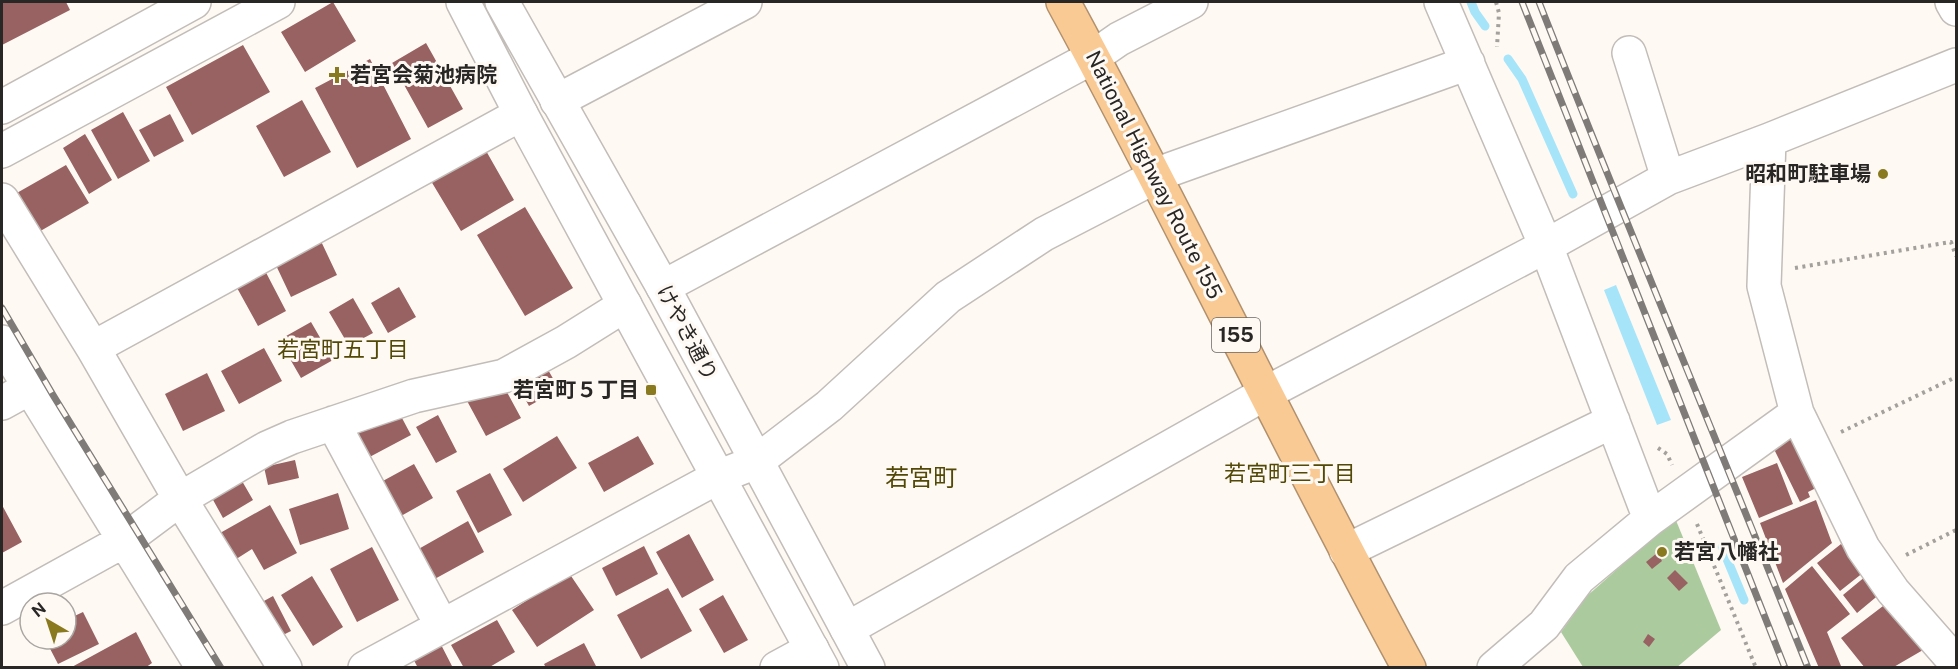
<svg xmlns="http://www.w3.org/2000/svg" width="1958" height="669" viewBox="0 0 1958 669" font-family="'Public Sans','Noto Sans JP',sans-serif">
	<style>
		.forest { fill: #abca9e }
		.water { fill: #a6e5f9 }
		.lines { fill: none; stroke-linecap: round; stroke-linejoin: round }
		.stream { stroke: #a6e5f9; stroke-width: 9 }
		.building { fill: #976261 }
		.street-casing { stroke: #c2bdb8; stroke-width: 36 }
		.secondary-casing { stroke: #c2bdb8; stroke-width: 36 }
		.highway-casing { stroke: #b1916d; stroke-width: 36 }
		.path { stroke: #a4a09c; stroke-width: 4; stroke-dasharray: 3 4.5; stroke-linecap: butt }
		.street { stroke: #fff; stroke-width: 33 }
		.secondary { stroke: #fff; stroke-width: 33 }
		.highway { stroke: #faca94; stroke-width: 33 }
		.rail-casing { stroke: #7e7b78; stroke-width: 7 }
		.rail { stroke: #fff9f4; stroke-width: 4.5; stroke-dasharray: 14; stroke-linecap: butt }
		.poi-dot { fill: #8a7a1f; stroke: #fff9f4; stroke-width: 2 }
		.labels { text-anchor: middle; stroke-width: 6; stroke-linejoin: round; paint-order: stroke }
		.shield { fill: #fff9f4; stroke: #696663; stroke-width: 1.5 }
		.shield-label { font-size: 20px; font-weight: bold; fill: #292725 }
		.poi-label { font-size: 21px; font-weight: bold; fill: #292725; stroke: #fff9f4; text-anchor: start }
		.street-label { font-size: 21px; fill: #292725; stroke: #fff9f4 }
		.neighbourhood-label { font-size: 22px; fill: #534907; stroke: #fff9f4 }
		.quarter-label { font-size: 24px; fill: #534907; stroke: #fff9f4 }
	</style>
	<rect width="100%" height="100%" fill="#fff9f4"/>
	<path class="forest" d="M1675,518L1721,630L1676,668L1583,667L1561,632L1587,596Z"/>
	<path class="water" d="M1616,285L1671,420L1657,425L1604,290Z"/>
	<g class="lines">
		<path class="stream" d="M1471,2L1475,12L1485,26
			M1508,59L1522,79L1573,194
			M1722,547L1744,600"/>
	</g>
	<path class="building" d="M2,2H66L70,10L2,45Z
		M333,2L356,41L305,72L281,32Z
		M426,43L463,109L428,128L392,63Z
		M243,45L270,92L192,135L166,87Z
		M370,59L411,139L357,168L315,88Z
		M302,100L331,152L284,177L256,126Z
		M123,112L150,161L118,179L91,130Z
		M170,114L184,141L154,157L139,130Z
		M85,134L112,180L89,194L63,148Z
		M485,149L514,200L461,231L431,181Z
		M66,165L89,203L30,237L8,198Z
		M525,207L573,288L525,316L477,235Z
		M319,237L337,275L291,297L273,259Z
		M260,261L286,311L258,326L231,277Z
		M399,287L416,317L388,333L371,303Z
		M353,298L373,333L349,346L329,312Z
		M311,322L333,360L301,378L279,340Z
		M264,348L282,381L239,404L221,371Z
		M543,361L559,389L529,406L513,377Z
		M207,373L225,411L183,431L165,394Z
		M501,381L521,418L486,436L466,399Z
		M394,403L411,435L362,461L344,429Z
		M438,415L457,452L436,463L416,427Z
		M1793,432L1820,486L1808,492L1810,497L1800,502L1771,443Z
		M557,436L577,468L523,502L503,469Z
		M638,436L654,464L604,492L588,463Z
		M295,460L299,478L268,485L264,467Z
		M1777,463L1793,504L1759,518L1742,477Z
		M414,464L433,498L401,516L381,482Z
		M490,473L512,515L478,533L456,491Z
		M242,481L253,500L223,518L212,498Z
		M338,493L349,529L300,545L289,509Z
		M1816,500L1832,543L1783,583L1760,523Z
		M2,505L22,542L2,553Z
		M270,505L297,553L264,570L252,549L230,563L213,537Z
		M468,521L484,552L431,581L415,551Z
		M689,534L714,580L682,598L656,552Z
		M1841,544L1864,572L1840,591L1817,563Z
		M644,546L658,574L616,596L602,568Z
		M372,547L399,600L357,622L330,569Z
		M1657,553L1662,561L1652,569L1646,562Z
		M1812,566L1850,614L1827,632L1841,666L1838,668H1819L1785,589Z
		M1675,570L1688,583L1679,591L1667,578Z
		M569,573L594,610L537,647L512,610Z
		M312,576L343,627L313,646L281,595Z
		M1866,576L1881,593L1857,613L1843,595Z
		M668,588L692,631L641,659L617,615Z
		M723,595L748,640L724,653L699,609Z
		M273,596L291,631L271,641L253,607Z
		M1887,603L1923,650L1892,668H1865L1841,638Z
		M83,612L99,644L58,664L45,639H66V620Z
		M497,620L515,652L488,668H464L451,645Z
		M136,632L152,663L145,668H70Z
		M1648,634L1655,639L1649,647L1643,642Z
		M436,635L453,668H418L408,649Z
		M584,643L597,668H546L544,664Z"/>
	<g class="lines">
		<g class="street-casing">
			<path id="street" d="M1441,2L1546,246L1650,519
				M1629,53L1668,178
				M557,101L745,2
				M2,200L93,348L180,499L285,668
				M663,287L1093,57L1119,39L1191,2
				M2,342L203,668
				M93,348L521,114
				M2,403L31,387
				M1797,413L1863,548L1893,591L1956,663
				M333,423L442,626
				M1346,551L1613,421
				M2,608L125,540L180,499L267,448L292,437L414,396L504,376L566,342L625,305
				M847,629L1266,393L1546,246L1668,178L1769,140L1956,65
				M365,668L718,477L756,462L829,406L948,297L1044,234L1166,171L1468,63
				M777,668L812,649
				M1494,668L1544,625L1579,578L1650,519L1797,413L1764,286L1769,140"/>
		</g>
		<g class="secondary-casing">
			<path id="secondary" d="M463,2L521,114L822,668
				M502,2L663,287L868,668
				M1952,2L1956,9
				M2,107L194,2
				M2,151L278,2"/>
		</g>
		<g class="highway-casing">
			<path id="highway" d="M1063,2C1183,222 1289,448 1409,668"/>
		</g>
		<path class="path" d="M1496,2L1499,13L1497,47
			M1795,268L1951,242L1956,256
			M1841,432L1956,377
			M1658,448L1667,454L1672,465
			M1697,524L1756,668
			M1906,555L1956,530"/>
		<use href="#street" class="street"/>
		<use href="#secondary" class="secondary"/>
		<use href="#highway" class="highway"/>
		<g class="rail-casing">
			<path id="rail" d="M1522,2L1785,668
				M1539,2C1626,224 1719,445 1808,668
				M2,308L53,395L221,668"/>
		</g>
		<use href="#rail" class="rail"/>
	</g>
	<g class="poi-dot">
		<path d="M334 66h6v6h6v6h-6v6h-6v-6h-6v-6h6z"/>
		<circle cx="1883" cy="174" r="6"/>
		<rect x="645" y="384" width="12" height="12" rx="3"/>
		<circle cx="1662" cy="552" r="6"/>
	</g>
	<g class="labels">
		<rect class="shield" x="1212" y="318" width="48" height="34" rx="4.5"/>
		<g class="shield-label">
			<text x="1236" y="342">155</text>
		</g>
		<g class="poi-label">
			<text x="350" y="82">若宮会菊池病院</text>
			<text x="1871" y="181" text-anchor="end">昭和町駐車場</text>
			<text x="639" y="397" text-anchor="end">若宮町５丁目</text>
			<text x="1674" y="559">若宮八幡社</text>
		</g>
		<g class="street-label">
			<text transform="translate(1154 175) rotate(63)" y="7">National Highway Route 155</text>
			<text transform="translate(687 333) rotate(62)" y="7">けやき通り</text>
		</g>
		<g class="neighbourhood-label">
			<text x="343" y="357">若宮町五丁目</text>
			<text x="1290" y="481">若宮町三丁目</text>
		</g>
		<g class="quarter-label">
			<text x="921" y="486">若宮町</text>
		</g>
	</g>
	<rect width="1958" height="669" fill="none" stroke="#292725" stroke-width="6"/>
	<g transform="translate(48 621) rotate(321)"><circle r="28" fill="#fff9f4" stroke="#a9a5a1" stroke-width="1.5"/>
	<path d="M0-4.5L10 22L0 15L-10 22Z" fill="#8a7a1f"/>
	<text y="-9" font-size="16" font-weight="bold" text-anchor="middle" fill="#292725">N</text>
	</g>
</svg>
